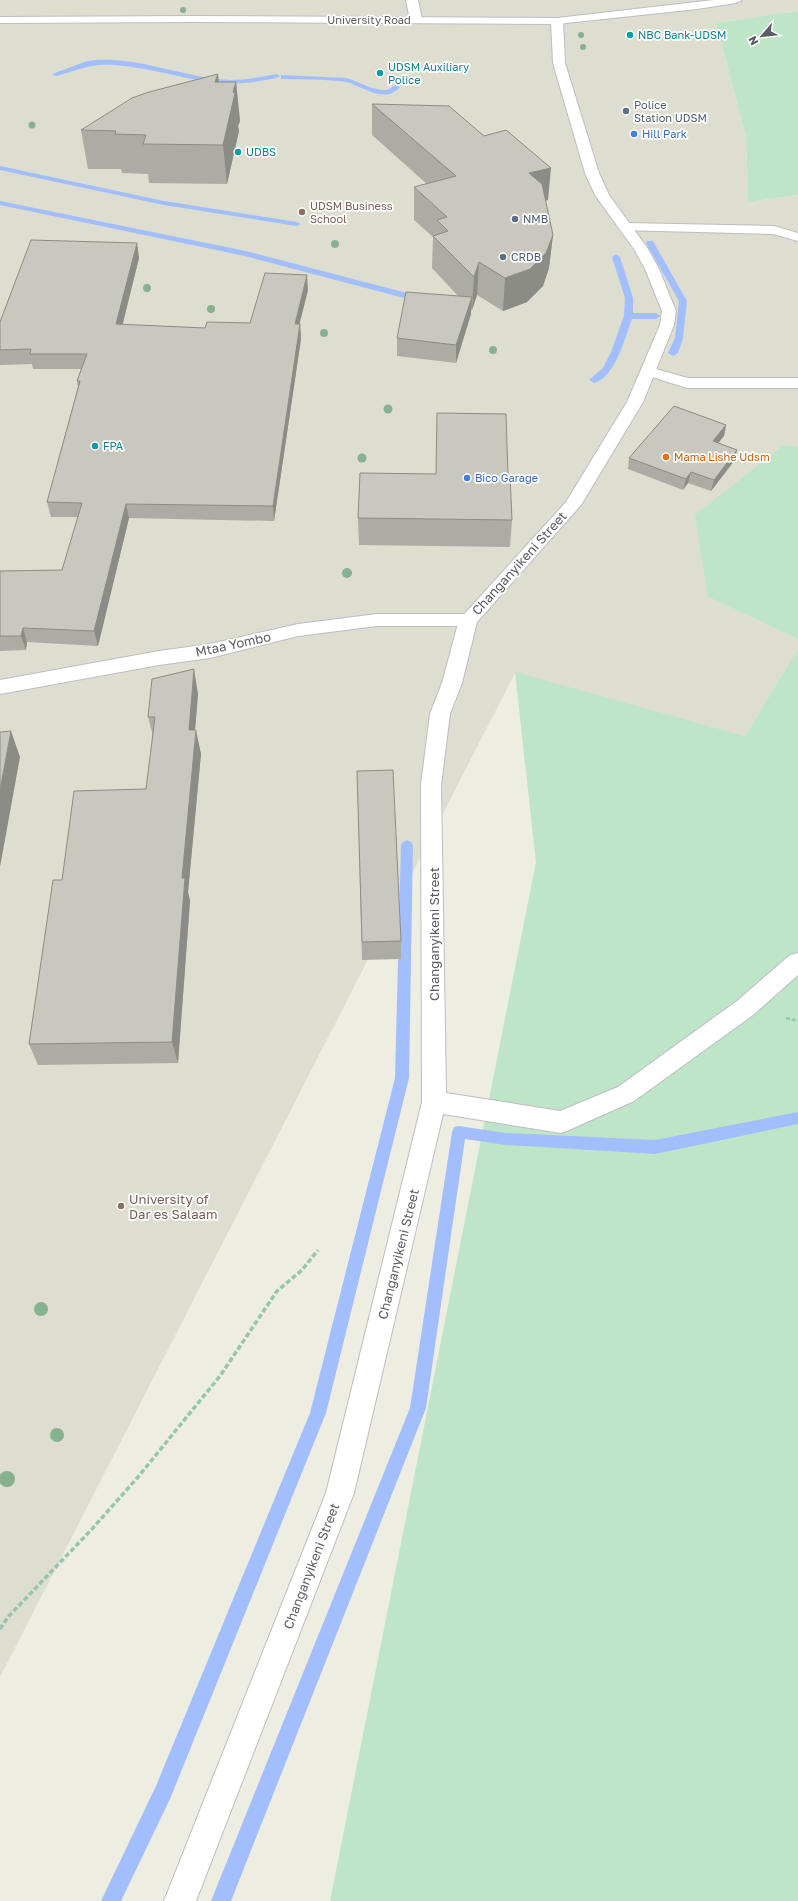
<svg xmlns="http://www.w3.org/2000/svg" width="798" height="1901" viewBox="0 0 798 1901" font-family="'Golos Text',sans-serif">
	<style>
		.education { fill: #ddddd0 }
		.green { fill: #bfe5c9 }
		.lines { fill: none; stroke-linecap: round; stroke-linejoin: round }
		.stream { fill: #a2befd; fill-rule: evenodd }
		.lane-casing { stroke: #bdbdc4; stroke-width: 2 }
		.street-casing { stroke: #bdbdc4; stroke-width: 2 }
		.secondary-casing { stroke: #bdbec6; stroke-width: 2 }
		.path-far1 { stroke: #98c5b0; stroke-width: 2.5; stroke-dasharray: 4 2; stroke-linecap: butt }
		.path { stroke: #98c5b0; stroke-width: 3.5; stroke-dasharray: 5 2.5; stroke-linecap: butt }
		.lane { fill: #fff; fill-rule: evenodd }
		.street { fill: #fff; fill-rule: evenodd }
		.secondary { fill: #fff; fill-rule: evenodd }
		.tree { fill: #88b190 }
		.wall { fill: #acaca4 }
		.shaded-wall { fill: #8c8c86 }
		.building { fill: #c8c8bf; stroke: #8c8c86 }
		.culture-dot { fill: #0f9aa8; stroke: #fff; stroke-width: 1.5 }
		.service-dot { fill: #5c6f8a; stroke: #fff; stroke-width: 1.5 }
		.shop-dot { fill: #3f7fe0; stroke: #fff; stroke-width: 1.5 }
		.education-dot { fill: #8d6e63; stroke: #fff; stroke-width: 1.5 }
		.food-dot { fill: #e8710a; stroke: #fff; stroke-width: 1.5 }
		.labels { text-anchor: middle; stroke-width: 3.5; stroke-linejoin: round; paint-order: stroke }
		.far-street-label { font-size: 11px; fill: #5b5c63; stroke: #fff }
		.far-culture-label { font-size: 11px; fill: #0d838f; stroke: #fff; text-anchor: start }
		.far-service-label { font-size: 11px; fill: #4e5e75; stroke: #fff; text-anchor: start }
		.far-shop-label { font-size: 11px; fill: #366cbe; stroke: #fff; text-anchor: start }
		.far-education-label { font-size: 11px; fill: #785e54; stroke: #fff; text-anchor: start }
		.far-food-label { font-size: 11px; fill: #c56008; stroke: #fff; text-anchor: start }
		.street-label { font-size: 13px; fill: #5b5c63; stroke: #fff }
		.education-label { font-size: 13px; fill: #785e54; stroke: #fff; text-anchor: start }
	</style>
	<rect width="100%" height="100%" fill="#edede2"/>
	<path class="education" d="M0,0H798V11L716,23L746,137L748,202L798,195V446L784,445L708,597L798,639V649L745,736L515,673L0,1677Z"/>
	<path class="green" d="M798,11V195L748,202L746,137L716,23Z
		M784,445L798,446V639L708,597L695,515Z
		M798,649V1901H330L536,862L515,672L745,736Z"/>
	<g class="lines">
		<path class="stream" d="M87,61C135,54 182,78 230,80C246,80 261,77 276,74L280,76C276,79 270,79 265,80C215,92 166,69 115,65C89,63 80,70 56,76L52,74Z
			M281,75L347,78L372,88L382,90H387L396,85L400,87C384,105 363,86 346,82C330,79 301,80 284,79H281Z
			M0,166L164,201L297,222L301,224L297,226L164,205L0,170Z
			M0,201L246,251L426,298L427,300L423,303L245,256L0,205Z
			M647,241H653L654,243L687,301L683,338L678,353L673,356L668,353L675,338L679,301L646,243Z
			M616,254L620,257L633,298V313H656L660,316L656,319H632C625,337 616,377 594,383L589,380L603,368L611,352L624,316L625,298L612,257Z
			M407,840L411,842L413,845L409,1078L326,1413L170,1799L121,1901H101L156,1786L310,1413L395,1078L401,845L403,842Z
			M798,1112V1124L655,1154L506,1145L465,1139L426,1408L231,1901H211L410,1408L452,1132L454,1127L459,1126L506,1133L655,1140Z"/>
		<g class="lane-casing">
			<path id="lane" d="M626,223L774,226L798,233V241L773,234L621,230L619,227L621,224Z
				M649,364L659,370L688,378H798V388H687L649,376L641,369L644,366Z
				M377,614H468L474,616L477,620L474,624L468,626H377L298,636L210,658L159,665L0,694V680L159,651L210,644L298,624Z"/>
		</g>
		<g class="street-casing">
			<path id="street" d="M406,0H418L422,20L420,22L416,23L410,20Z
				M557,18L563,21L565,63L599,173L609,195L648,249L659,269L676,311L674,325L643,402L581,505L477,622L462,683L450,714L441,785L446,1093L560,1111L618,1087L737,1001L790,955L798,953V975L753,1015L634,1101L569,1130L561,1133L443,1114L354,1493L196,1901H164L326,1493L422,1102L421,785L430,714L442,683L459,620L566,502L627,402L660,325L662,311L645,269L634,249L595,195L585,173L553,63L551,21Z"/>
		</g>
		<g class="secondary-casing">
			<path id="secondary" d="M714,0H742L736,3L697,9L557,24L193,22L0,23V17L193,16L557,18Z"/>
		</g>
		<path class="path-far1" d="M786,1018L798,1021"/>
		<path class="path" d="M0,1629L8,1617L92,1529L138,1477L220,1376L277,1291L302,1270L318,1250"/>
		<use href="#lane" class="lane"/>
		<use href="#street" class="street"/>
		<use href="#secondary" class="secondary"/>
	</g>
	<g class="tree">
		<circle cx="183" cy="10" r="3"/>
		<circle cx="581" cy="35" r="3"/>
		<circle cx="583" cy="47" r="3"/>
		<circle cx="32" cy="125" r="3.5"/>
		<circle cx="335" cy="244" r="4"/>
		<circle cx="147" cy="288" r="4"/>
		<circle cx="211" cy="309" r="4"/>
		<circle cx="324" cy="333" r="4"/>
		<circle cx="493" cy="350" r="4"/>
		<circle cx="388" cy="409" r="4.5"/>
		<circle cx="362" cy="458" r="4.5"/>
		<circle cx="347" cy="573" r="5"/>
		<circle cx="41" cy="1309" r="7"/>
		<circle cx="57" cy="1435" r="7"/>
		<circle cx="7" cy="1479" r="8"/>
	</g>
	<path class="wall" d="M218,82H236L240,121L238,126L239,131L227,184L149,183L148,174L122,173L121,169H88L81,130Z
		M372,104L548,200H545L553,235L549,268L543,286L527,302L503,311L477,295L472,310L471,309V314L456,363L397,356V338L458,296L432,268L433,237L414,220V187L427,184L372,135Z
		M137,243L139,258L122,325L205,328L250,323L308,290L299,324H300L301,339L274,521L129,518L98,646L27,642L26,650L0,651V571L62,570L78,517H51L47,502L78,387L77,381L81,369H33L32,364L0,365V322Z
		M437,413L508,475L512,520L510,547L359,545L358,518L436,474Z
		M726,425L724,436L718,443L737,450L734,461L711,491L688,483L683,490L628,469L629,458Z
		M198,694L195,730L201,754L188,892L190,901L178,1063L38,1065L29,1044L62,880L146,789L153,736L148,717Z
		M357,771L401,941V959L362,960Z"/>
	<path class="shaded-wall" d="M218,74L222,112L215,82Z
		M236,82L240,121L238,126L239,131L227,184L223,145L233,92Z
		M551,168L548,200L527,206L529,173Z
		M553,235L549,268L543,286L527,302L503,311L505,278Z
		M137,243L139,258L119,339L116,324Z
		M479,262L477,295L472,310L474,277Z
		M307,275L308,290L296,338L295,324Z
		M472,297L471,314L456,363V345Z
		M300,324L301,339L274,521L273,506Z
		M726,425L724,436L711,452L713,441Z
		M737,450L734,461L711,491L714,480Z
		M691,472L688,483L683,490L686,479Z
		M126,504L129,518L98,646L94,631Z
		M23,628L27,642L26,650L21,636Z
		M194,669L198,694L193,754L189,730Z
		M196,730L201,754L188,892L190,901L178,1063L172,1042L182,878Z
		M11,731L20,757L0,867V790Z"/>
	<path class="building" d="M218,74L215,82H236L233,92L235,93L223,145L143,144L146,135L115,134L116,131L81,130L132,98L149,92Z
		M372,104L449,106L484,136L506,130L551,168L529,173L542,184L553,235L546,253L530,269L505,278L479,262L474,277L433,236L448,231L437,220L447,217L414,187L456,176Z
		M31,240L137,243L116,324L205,328L207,322L250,323L265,273L307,275L295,324H300L273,506L126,504L94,631L23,628L21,636H0V571L62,570L82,503L47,502L80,381H77L87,354H30L31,349L0,350V322Z
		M406,292L472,297L456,345L397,338Z
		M674,406L726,425L713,441L737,450L714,480L691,472L686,479L629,458Z
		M437,413L506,414L508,475H510L512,520L358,518L360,473L436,474Z
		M194,669L189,730H196L182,878H185L172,1042L29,1044L53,880H62L74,791L146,789L155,717H148L152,679Z
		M11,731L0,790V732Z
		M393,770L401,941L362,942L357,771Z"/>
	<g class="culture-dot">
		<circle cx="630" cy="35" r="4"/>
		<circle cx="380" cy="73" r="4"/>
		<circle cx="238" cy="152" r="4"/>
		<circle cx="95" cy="446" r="4"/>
	</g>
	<g class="service-dot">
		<circle cx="626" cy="111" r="4"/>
		<circle cx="515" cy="219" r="4"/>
		<circle cx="503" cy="257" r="4"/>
	</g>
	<g class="shop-dot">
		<circle cx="634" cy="134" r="4"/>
		<circle cx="467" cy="478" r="4"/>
	</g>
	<g class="education-dot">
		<circle cx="302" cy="212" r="4"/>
		<circle cx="121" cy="1206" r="4"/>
	</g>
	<circle class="food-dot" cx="666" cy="457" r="4"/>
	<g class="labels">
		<g class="far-street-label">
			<text x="369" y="24">University Road</text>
		</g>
		<g class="far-culture-label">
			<text x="638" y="39">NBC Bank-UDSM</text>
			<text x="388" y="71">UDSM Auxiliary<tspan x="388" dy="13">Police</tspan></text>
			<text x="246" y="156">UDBS</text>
			<text x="103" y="450">FPA</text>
		</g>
		<g class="far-service-label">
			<text x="634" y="109">Police<tspan x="634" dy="13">Station UDSM</tspan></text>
			<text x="523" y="223">NMB</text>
			<text x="511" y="261">CRDB</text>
		</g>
		<g class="far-shop-label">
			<text x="642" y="138">Hill Park</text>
			<text x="475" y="482">Bico Garage</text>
		</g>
		<g class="far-education-label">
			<text x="310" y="210">UDSM Business<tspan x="310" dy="13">School</tspan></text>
		</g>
		<g class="far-food-label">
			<text x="674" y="461">Mama Lishe Udsm</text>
		</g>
		<g class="street-label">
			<text transform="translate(519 563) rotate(-48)" y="5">Changanyikeni Street</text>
			<text transform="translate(233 644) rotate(-12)" y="5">Mtaa Yombo</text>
			<text transform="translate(434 934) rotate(-90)" y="5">Changanyikeni Street</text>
			<text transform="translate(398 1254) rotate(-76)" y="5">Changanyikeni Street</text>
			<text transform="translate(311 1566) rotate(-69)" y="5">Changanyikeni Street</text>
		</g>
		<g class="education-label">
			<text x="129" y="1204">University of<tspan x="129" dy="15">Dar es Salaam</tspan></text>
		</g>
	</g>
	<g transform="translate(762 36) rotate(242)" stroke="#ffffff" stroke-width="3" paint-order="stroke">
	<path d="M0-3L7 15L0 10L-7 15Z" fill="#5b5c63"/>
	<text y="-6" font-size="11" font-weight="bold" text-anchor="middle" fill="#5b5c63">N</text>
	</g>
</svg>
